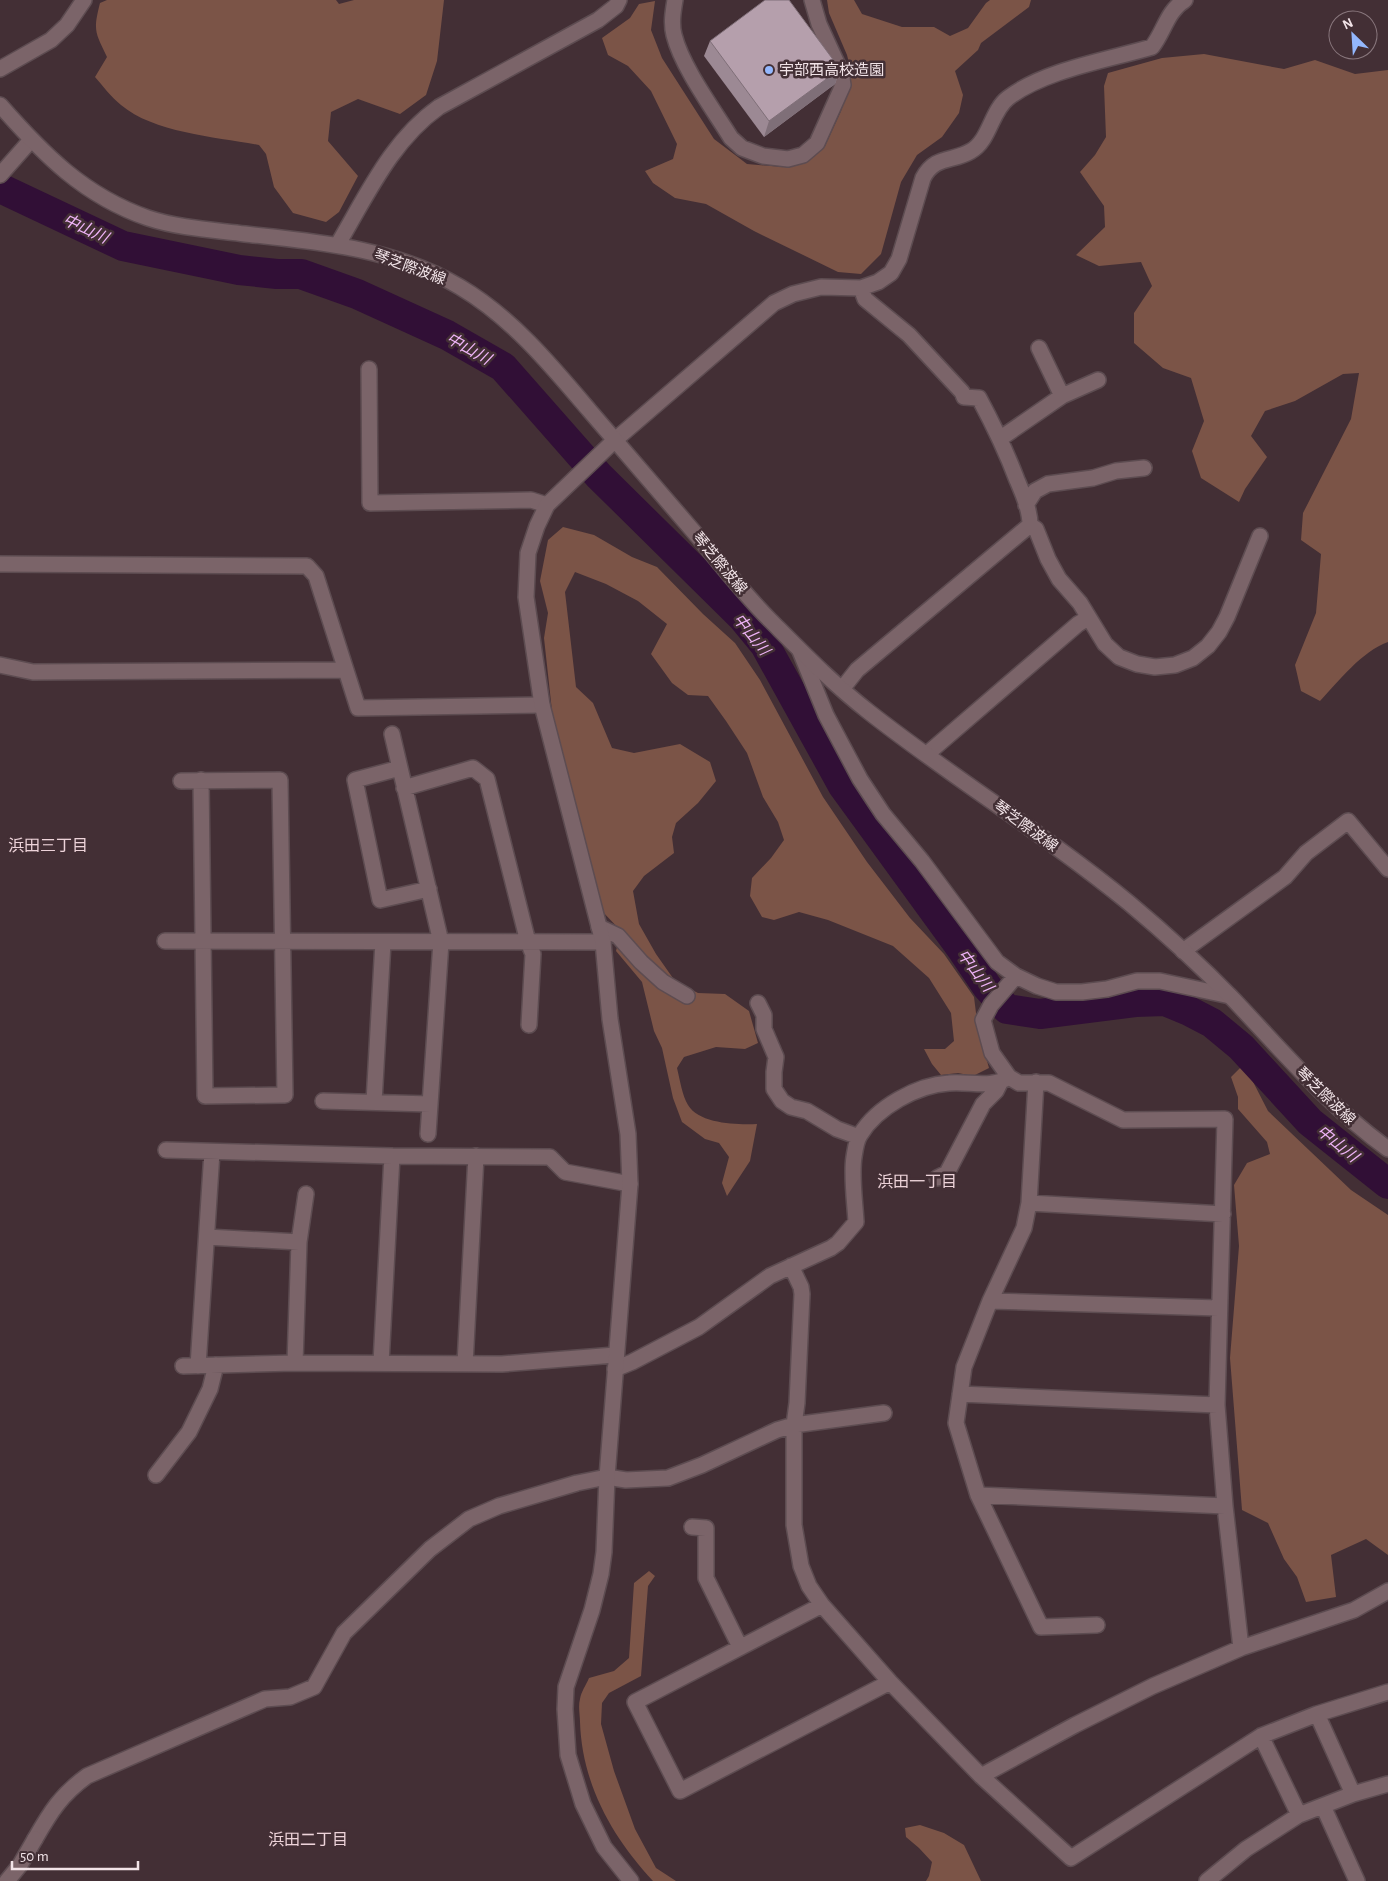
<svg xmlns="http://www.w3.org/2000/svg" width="1388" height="1881" viewBox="0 0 1388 1881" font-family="'Alegreya Sans','Noto Sans JP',sans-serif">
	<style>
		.green { fill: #7b5447 }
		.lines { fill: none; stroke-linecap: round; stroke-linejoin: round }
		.river { stroke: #310f36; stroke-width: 30 }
		.street-casing { stroke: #5d4c51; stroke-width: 18 }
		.secondary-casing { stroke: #5d4c51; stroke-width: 18 }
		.street { stroke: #7b6469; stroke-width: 15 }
		.secondary { stroke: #7b6469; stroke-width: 15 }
		.wall { fill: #9c8994 }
		.shaded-wall { fill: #7f6f78 }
		.building { fill: #b59fac; stroke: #7f6f78 }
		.poi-dot { fill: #93b7fd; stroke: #432f35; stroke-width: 2 }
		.labels { text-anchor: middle; stroke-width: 5; stroke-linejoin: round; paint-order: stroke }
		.poi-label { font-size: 15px; fill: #f2e4e8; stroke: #432f35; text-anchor: start }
		.street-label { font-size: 15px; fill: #f2e4e8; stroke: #432f35 }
		.water-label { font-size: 16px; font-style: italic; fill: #efb4f8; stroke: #432f35 }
		.neighbourhood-label { font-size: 16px; fill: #edd3d9; stroke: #432f35 }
	</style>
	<rect width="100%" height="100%" fill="#432f35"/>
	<path class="green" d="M107,0H336L339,4L354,0H444L437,61L426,95L400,114L358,99L331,112L328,141L358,176L339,212L326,222L293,213L274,187L266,154L259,145C217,137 154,133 121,105C111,97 103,86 95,77L107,57C95,32 93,31 100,3Z
		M827,0H854L862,14L902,27H934L950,36L968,28L986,3L990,0H1031L1029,7L981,43L978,50L955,71L963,95L959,113L942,137L917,155L901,182L881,254L861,274L838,272L754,231L706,204L675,198L653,183L645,171L673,159L677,144L651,91L628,66L608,55L602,38L630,18L639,4L655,1L651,30L662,58L714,139L747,164L784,167L825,146L841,111L852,75L847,55L829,13Z
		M1204,54L1284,69L1315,60L1355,74L1388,70V642C1361,652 1340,680 1320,701L1301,691L1295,665L1316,613L1321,554L1301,540L1303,513L1351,419L1359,373L1343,374L1295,401L1265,411L1251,436L1267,457L1245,489L1239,502L1201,478L1192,451L1204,421L1191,378L1163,368L1134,343V313L1152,286L1141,262L1099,266L1076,255L1105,227L1104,206L1080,172L1095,155L1106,137L1104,86L1108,73L1162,58Z
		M563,527L594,535L632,557L657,567L703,614L735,643L760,680L823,797L867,862L910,918L944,954L974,997L978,1029L989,1068L973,1076L958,1073L941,1075L932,1064L924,1049H945L954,1041L951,1013L929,978L893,946L828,920L799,912L774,920L762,917L750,896L752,878L771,858L784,840L778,822L763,797L747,753L726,721L708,696L688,695L672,683L651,654L667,624L638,601L606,584L575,572L565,592L576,687L593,703L612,748L634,753L680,744L710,762L716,781L698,803L676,823L672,837L674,853L644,876L633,891L639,924L656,954L675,981L698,993L725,994L749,1011L758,1043L745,1049L716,1047L684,1057L677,1068C680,1080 682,1095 688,1105C699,1124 738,1125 757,1124L750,1161L727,1196L722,1183L729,1157L719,1143L705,1139L682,1122L673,1098L662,1048L654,1031L642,982L616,951L621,931L601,910L552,711L544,638L548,613L540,581L548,540Z
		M1241,1067L1248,1072L1268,1111L1351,1190L1388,1215V1555L1366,1539L1331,1555L1336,1597L1306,1602L1297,1577L1284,1559L1268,1523L1242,1510L1230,1358L1239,1246L1234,1185L1247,1163L1270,1154L1267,1142L1238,1109V1097L1231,1077Z
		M649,1571L655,1576L648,1586L641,1676L609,1693L602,1703L601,1724L614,1771L635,1829L656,1868L676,1881H653C612,1837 582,1784 580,1722C580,1715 578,1706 580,1699C581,1692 586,1685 589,1678L614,1671L629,1658L634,1583Z
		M920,1825L944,1833L964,1845L981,1881H926L929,1876L932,1862L919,1848L906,1837L905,1828Z"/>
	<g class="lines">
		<path class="river" d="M0,188L123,246L239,270L277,274H301L357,294L447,335L503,367L599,476L742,617L765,645L843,786L963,951L988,988L1007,1009L1040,1014L1135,1002L1165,1001L1187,1010L1212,1023L1241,1047L1310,1122L1388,1184"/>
		<g class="street-casing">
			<path id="street" d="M675,0C673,12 671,23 674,35C682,67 713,109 731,138L742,148L763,156L788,159L803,155L817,143L843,85L841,72L819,24L812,0
				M0,69L51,40L67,25L84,0
				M0,175L31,140
				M1039,348L1062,396
				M369,369L370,503L531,500L547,505
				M1001,438L1062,396L1098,380
				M615,440L774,303L793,294L821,287L861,288L878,282L891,273L899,259L923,178C935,155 953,162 971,151C990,140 991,111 1008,98C1044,70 1108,60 1152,47C1164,32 1167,11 1185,0
				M1026,505L1035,491L1048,484L1093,478L1116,471L1144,468
				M1030,525L1036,529L1048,559L1059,579L1080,603L1105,644L1119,657L1137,664L1155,667L1175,665L1193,658L1208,646L1219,632L1227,617L1260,536
				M0,564L307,566L316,576L358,708L542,705
				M800,651L826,715L860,779L883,814L922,861L997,962L1016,976L1037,986L1056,992H1082L1107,989L1137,981H1160L1230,996
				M0,665L33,672L346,670
				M842,689L857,670L1030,525C1030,510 1023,494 1017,480C1006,451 994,426 979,398L964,397L962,392L909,335L865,299L861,288
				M392,734L441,942L428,1134
				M927,754L1078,624L1088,618
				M400,768L355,780L380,900L429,889
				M181,781L280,780L285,1095L205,1096L201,780
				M404,788L473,768L487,779L528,942L533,954L529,1025
				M599,927L618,936L641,962L663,982L687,996
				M165,941L603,942
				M1183,951L1285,877L1306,853L1348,821L1388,869
				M1016,976L991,1005L983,1020L992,1053L1009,1077L1019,1083H1049L1123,1120L1225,1119L1217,1405L1225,1506L1241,1648
				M758,1003L764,1015V1029L776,1057L774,1072V1089L782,1101L791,1107L807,1111L837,1129L859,1137
				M1036,1082L1029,1203L1024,1228L990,1301L964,1367L956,1423L978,1495L1041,1627L1097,1625
				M323,1101L430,1104
				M374,1102L383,942
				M166,1150L392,1156L550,1157L565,1172L630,1184
				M937,1178L947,1173L983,1104L996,1091L1000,1083
				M1029,1203L1223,1214
				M207,1237L299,1242
				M791,1266L801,1287L802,1294L797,1403L794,1425V1525L801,1566L809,1586L822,1605L890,1682L981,1776L1071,1858L1261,1736L1317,1714L1388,1692
				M990,1301L1218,1308
				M295,1363L299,1242L306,1194
				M381,1363L392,1156
				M465,1364L476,1156
				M183,1366L295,1363L502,1364L615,1355
				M198,1366L212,1152
				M615,1369L632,1362L699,1327L770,1276L831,1248L838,1243L856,1222C855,1203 851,1175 854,1157C855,1151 856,1141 860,1135C877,1107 917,1085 949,1083C970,1081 991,1089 1009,1077
				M960,1394L1217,1405
				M156,1475L189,1432L210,1389L216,1365
				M978,1495L1225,1506
				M692,1527L706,1528V1578L740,1647
				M822,1605L635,1702L680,1791L890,1682
				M1317,1714L1353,1794
				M1261,1736L1299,1815
				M981,1776L1075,1725L1153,1686L1241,1648L1354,1610L1388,1591
				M1323,1806L1357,1881
				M35,1839C51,1811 61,1795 87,1776L265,1699L290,1697L314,1687L344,1633L430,1549L469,1519L499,1506L577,1483L607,1477L626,1480L668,1478L702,1465L777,1430L794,1425L884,1413
				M1207,1881L1246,1849L1299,1815L1353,1794L1388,1784"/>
		</g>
		<g class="secondary-casing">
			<path id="secondary" d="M0,105C43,154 84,196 148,218C178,228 213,230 245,234C319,242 394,248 460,287C511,317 551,365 589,410C626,453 663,496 700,539C723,567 745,595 770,620C802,652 833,684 869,712C953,778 1046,835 1129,903C1165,933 1201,966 1234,1000C1283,1052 1330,1107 1388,1149
				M338,244C367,195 392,140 439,107L598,20L616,6L619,0
				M615,440L547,505L537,526L528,553L526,597L542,705L603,942L610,1019L628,1134L630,1184L607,1477L604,1552L601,1574L592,1610L566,1687L565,1709L568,1755L583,1804L604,1847L631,1881
				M7,1881L20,1865L35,1839"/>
		</g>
		<use href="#street" class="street"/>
		<use href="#secondary" class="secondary"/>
	</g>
	<path class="wall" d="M710,41L840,69L835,84L764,137L704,56Z"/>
	<path class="shaded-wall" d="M840,69L835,84L764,137L769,121Z"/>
	<path class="building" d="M765,0H789L840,69L769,121L710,41Z"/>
	<circle class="poi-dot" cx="769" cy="70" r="5"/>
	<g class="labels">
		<g class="poi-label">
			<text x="779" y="75">宇部西高校造園</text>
		</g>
		<g class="street-label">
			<text transform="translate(410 267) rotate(20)" y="5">琴芝際波線</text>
			<text transform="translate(720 563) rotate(50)" y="5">琴芝際波線</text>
			<text transform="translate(1026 826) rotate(36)" y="5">琴芝際波線</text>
			<text transform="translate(1326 1096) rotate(44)" y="5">琴芝際波線</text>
		</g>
		<g class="water-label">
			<text transform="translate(86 228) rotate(25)" y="6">中山川</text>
			<text transform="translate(469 348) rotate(29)" y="6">中山川</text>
			<text transform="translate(752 634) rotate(51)" y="6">中山川</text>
			<text transform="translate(976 970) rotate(53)" y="6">中山川</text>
			<text transform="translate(1338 1143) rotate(39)" y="6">中山川</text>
		</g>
		<g class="neighbourhood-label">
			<text x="48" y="851">浜田三丁目</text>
			<text x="917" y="1187">浜田一丁目</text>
			<text x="308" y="1845">浜田二丁目</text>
		</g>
	</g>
	<g transform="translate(1353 35) rotate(335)"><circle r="24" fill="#432f35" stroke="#89777d"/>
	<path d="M0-4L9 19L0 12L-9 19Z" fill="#93b7fd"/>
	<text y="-8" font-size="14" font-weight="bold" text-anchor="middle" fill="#f2e4e8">N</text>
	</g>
	<path d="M12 1861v8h126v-8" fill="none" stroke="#f2e4e8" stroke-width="2.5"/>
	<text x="20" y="1861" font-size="15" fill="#f2e4e8" stroke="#432f35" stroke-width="4" paint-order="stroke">50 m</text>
</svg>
